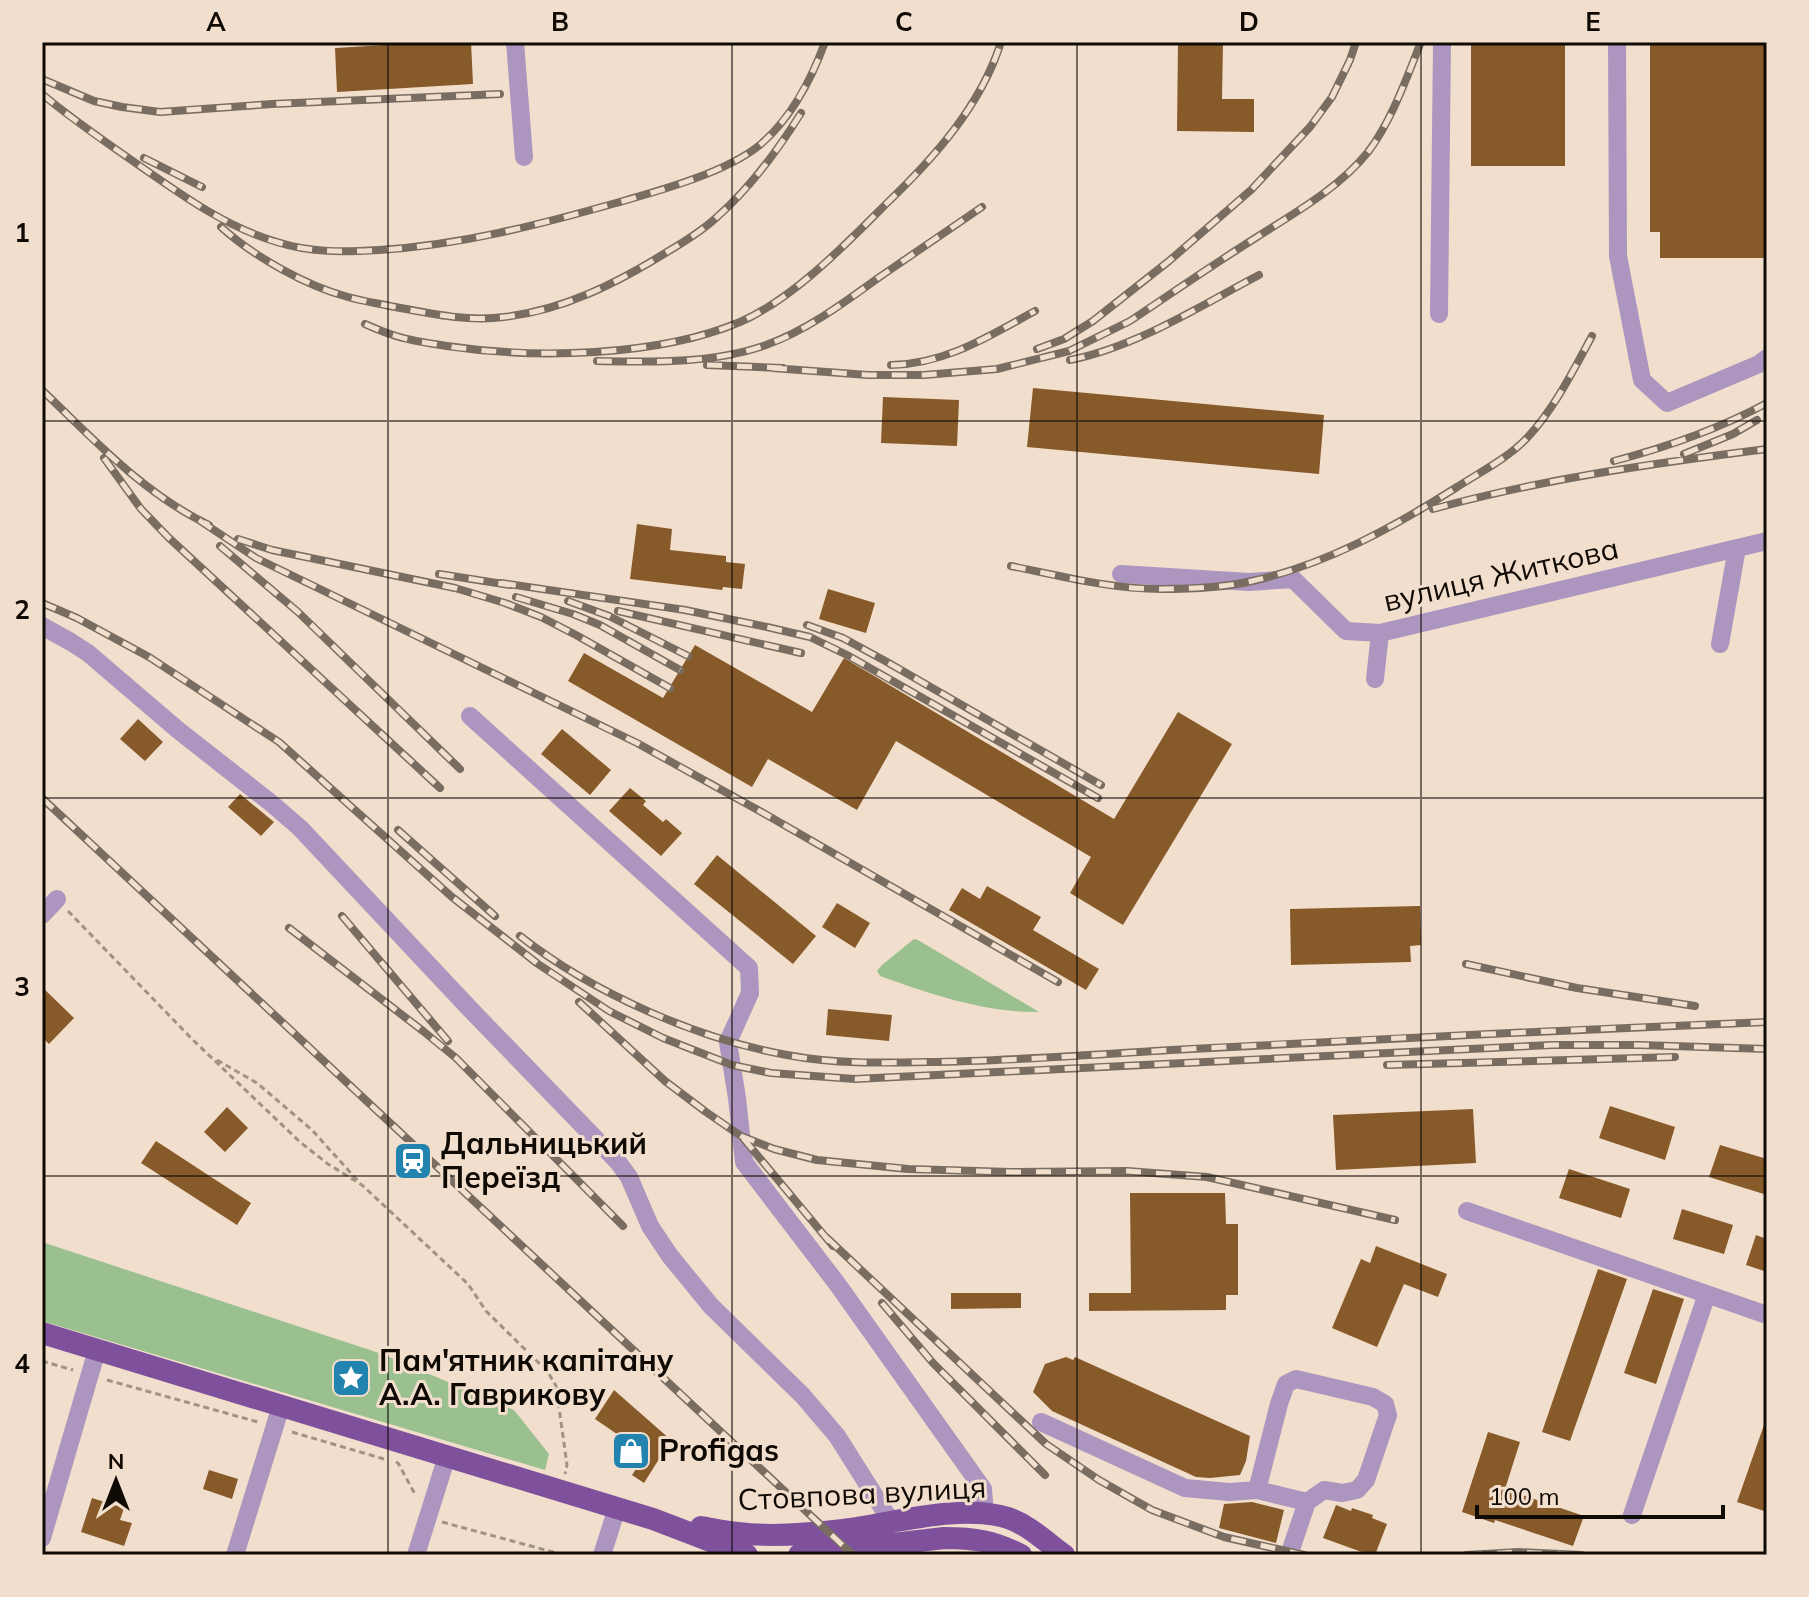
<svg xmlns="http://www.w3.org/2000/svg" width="1809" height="1597" viewBox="0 0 1809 1597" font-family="Mulish,sans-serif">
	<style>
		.green { fill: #9ac090 }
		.building { fill: #875a2a }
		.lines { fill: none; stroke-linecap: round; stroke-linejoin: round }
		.path { stroke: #a19285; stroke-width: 3; stroke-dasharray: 6 4; stroke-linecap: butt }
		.minor { stroke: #ac95bf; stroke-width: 18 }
		.major { stroke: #7f519d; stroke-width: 22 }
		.rail-casing { stroke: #796d62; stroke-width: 8 }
		.rail { stroke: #f2decc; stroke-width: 5; stroke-dasharray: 15; stroke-linecap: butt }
		.grid { fill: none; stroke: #100a05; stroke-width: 2; stroke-opacity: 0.55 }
		.labels { text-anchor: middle; stroke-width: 6; stroke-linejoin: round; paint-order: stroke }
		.street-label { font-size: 30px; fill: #100a05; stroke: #f2decc }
		.poi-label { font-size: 30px; font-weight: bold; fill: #100a05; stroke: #f2decc; text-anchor: start }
		.neatline { fill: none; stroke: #100a05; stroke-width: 3 }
		.grid-label { font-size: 26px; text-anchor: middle; font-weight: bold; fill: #100a05 }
	</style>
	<rect width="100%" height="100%" fill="#f2decc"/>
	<path class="green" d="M914,939L918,940L1039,1012C986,1013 930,994 880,976L877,971L882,965Z
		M42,1242L382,1354L514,1410L549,1454L545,1470L42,1321Z"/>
	<path class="building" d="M437,42H471L473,84L337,92L335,48Z
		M1178,42H1223L1222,99H1254V132L1177,131Z
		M1471,42H1565V166H1471Z
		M1650,42H1767V258H1660V232H1650Z
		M1033,388L1324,415L1319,474L1027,447Z
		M883,397L959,400L957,446L881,443Z
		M637,524L672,529L670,550L726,556V562L745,564L742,589L723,587L722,590L630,579Z
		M828,589L875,603L866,633L819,619Z
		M695,645L812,712L844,658L1114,819L1178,712L1232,744L1123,925L1070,893L1091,857L896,741L857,810L768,759L752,787L568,681L584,653L663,698Z
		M138,719L163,742L145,761L120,739Z
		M562,729L611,770L590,795L541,754Z
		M630,788L646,801L643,805L663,822L666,819L682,833L661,856L609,811Z
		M240,794L274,822L261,836L228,807Z
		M717,855L816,936L793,964L694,884Z
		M987,886L1041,917L1033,930L1099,969L1086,990L949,910L962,888L980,899Z
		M837,903L870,923L855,948L822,927Z
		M1420,906L1421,945L1410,946L1411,962L1291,965L1290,909Z
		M42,987L74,1018L49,1044L42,1037Z
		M828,1009L892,1015L889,1041L826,1035Z
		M1610,1106L1675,1127L1665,1160L1599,1138Z
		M227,1107L248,1128L225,1152L204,1132Z
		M1473,1109L1476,1163L1336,1170L1333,1115Z
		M156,1141L251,1203L237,1225L141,1163Z
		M1720,1145L1767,1159V1195L1709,1177Z
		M1569,1169L1630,1189L1621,1218L1559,1198Z
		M1130,1193H1225L1226,1224H1238V1295H1226V1310L1089,1311V1293H1131Z
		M1682,1209L1733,1225L1724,1254L1673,1239Z
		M1756,1235L1767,1239V1272L1746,1265Z
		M1376,1246L1447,1274L1438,1297L1404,1284L1377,1347L1332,1328L1361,1259L1370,1263Z
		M1598,1269L1627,1279L1570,1441L1542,1432Z
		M1653,1289L1684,1299L1656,1384L1624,1373Z
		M951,1293H1021V1308L951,1309Z
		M1066,1357L1073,1360L1075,1357L1250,1436L1246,1461L1240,1475L1210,1478L1196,1477L1052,1411L1033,1392L1045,1364Z
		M614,1390L671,1440L644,1483L632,1475L646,1454L595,1419Z
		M1765,1422H1767V1512L1737,1502Z
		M1488,1432L1520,1442L1505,1489L1584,1516L1573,1546L1495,1520L1494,1523L1462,1512Z
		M209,1470L238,1479L232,1499L203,1489Z
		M92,1498L124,1508L120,1520L132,1523L124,1546L81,1532Z
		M1252,1502L1284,1510L1276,1543L1219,1528L1224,1504Z
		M1336,1505L1351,1511L1352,1508L1373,1515L1372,1518L1387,1524L1375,1555H1370L1323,1538Z"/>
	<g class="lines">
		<path class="path" d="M68,911L193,1040L300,1142L328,1164L362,1185L468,1284L486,1311L548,1372L556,1386L567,1465L565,1474
			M217,1060L257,1083L312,1130L359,1182
			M42,1361L73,1370
			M107,1380L258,1422
			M292,1432L384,1459
			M396,1462L398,1463L416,1496
			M442,1522L564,1555"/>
		<path class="minor" d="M515,42L524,157
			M1617,42L1618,256L1642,380L1667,403L1759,364L1767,358
			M1439,314L1442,42
			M1121,574L1249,582L1293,579L1346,631L1380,633L1767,541
			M42,626L71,642L88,653L178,730L271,803L300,828L470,1009L618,1162L629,1177L650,1226L670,1256L711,1306L803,1396L837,1436L892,1523
			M1720,644L1737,548
			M1375,679L1380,633
			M470,716L749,968L750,993L728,1042L737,1098L744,1162L838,1285L983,1489L985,1514
			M42,915L57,899
			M1467,1211L1767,1315
			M1041,1422L1185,1488L1229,1492L1257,1490L1307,1502
			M1257,1490L1279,1404L1286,1384L1296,1379L1373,1397L1385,1404L1388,1415L1366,1480L1357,1490L1342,1493L1324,1490L1307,1502L1289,1555
			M1632,1515L1707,1294
			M42,1538L97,1350
			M235,1555L281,1406
			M416,1555L447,1456
			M602,1555L617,1508"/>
		<path class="major" d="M42,1333L653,1519L747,1555
			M701,1527C713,1529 726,1532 738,1533C770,1537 810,1534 843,1530C892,1524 960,1503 1008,1518C1029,1525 1046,1542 1064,1555
			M799,1555L944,1538C975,1538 993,1541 1021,1555"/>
		<g class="rail-casing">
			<path id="rail" d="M42,79L94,101L122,107L160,112L272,104L500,94
				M42,94C73,120 107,143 140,166C183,196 226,227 277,242C311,253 344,252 379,250C461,245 538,225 616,203C659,191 728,172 761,144C791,118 812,78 825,42
				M144,158L202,187
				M221,227C253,256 306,286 348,297C362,301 376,303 390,306C427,313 467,322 504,317C564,310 617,283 667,252C684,242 702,231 717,217C750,188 778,150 801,113
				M365,324C374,328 383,332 393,335C410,341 429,343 447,346C535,359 657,357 740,322C793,299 846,244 886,204C933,159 981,106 1001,42
				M1037,349L1064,339L1093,321L1169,261L1251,190L1310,127L1332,97L1350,60L1356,42
				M1070,360C1136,347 1200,306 1259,275
				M597,361C652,362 713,364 766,345C808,330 845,302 881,276C915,253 948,230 982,207
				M707,365L783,368
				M891,365C946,364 989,336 1035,311
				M772,368L868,375H924L997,369L1069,351L1130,321C1172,293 1214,264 1257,237C1296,212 1339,188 1368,152C1391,122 1407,77 1421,42
				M42,390C93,439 144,494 209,525
				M1684,454L1733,434L1757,420
				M104,458L141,509L169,538L440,788
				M1614,461C1667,447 1719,429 1767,403
				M1433,509C1542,479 1655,463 1767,449
				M199,520L256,558L637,743L765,814L1058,982
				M238,539L272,550L455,588L505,603L541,617L576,635L670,688
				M220,546L298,612L460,769
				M1011,566C1060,576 1111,589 1161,589C1188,589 1227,587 1252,581C1325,565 1394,527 1457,487C1480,472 1507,459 1527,438C1554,409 1573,371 1592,336
				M439,574L510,585
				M501,583L685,610L767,627L810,637L847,655L1098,798
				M516,597L573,614L600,625L680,670
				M568,601L609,616L688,656
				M42,603L77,618L149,657L279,742L452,897L538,964L609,1011L663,1038L732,1065L771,1073L855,1079L1552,1045H1640L1767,1049
				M618,611L801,653
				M807,625L843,638L887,662L1101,785
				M42,798L853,1555
				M398,830L495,916
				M342,916L448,1041
				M289,928L423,1031L456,1058L623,1226
				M520,936C593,993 697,1039 787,1055C834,1064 881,1063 928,1062C1009,1061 1090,1055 1171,1050C1370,1039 1568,1030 1767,1022
				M1466,964L1577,988L1695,1006
				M579,1002L665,1081L706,1112L741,1136L774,1149L817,1160L908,1169L1011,1172L1127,1171L1207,1177L1395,1220
				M1387,1065L1675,1057
				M743,1138L833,1246
				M827,1238L1046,1444L1099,1480L1152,1510L1224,1537L1304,1555
				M882,1303L933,1363L1045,1475
				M1467,1555L1518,1552L1581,1555"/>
		</g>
		<use href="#rail" class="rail"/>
	</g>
	<path class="grid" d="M388,42V1555M732,42V1555M1077,42V1555M1421,42V1555M42,421H1767M42,798H1767M42,1176H1767"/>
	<defs>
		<g id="station-square" transform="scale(2)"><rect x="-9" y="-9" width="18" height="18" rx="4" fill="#2183ae" stroke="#f2decc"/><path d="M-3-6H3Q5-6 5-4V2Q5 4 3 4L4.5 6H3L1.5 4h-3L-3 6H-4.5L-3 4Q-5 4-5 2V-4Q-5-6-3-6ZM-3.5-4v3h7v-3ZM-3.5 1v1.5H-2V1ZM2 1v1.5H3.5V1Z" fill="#fff"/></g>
		<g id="sight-square" transform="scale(2)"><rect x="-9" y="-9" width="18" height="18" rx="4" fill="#2183ae" stroke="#f2decc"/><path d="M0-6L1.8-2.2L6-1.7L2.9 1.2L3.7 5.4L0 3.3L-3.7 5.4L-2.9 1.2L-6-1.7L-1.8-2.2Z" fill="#fff"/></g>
		<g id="shop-square" transform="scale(2)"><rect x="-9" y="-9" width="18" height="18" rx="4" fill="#2183ae" stroke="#f2decc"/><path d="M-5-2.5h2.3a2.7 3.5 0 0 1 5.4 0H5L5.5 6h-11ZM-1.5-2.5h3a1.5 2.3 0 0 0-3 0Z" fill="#fff"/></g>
	</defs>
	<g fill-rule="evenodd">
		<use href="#station-square" x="413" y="1161"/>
		<use href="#sight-square" x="351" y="1378"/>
		<use href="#shop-square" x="631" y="1451"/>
	</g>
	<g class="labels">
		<g class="street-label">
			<text transform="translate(1501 575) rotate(-13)" y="10">вулиця Житкова</text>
			<text transform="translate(862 1494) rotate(-3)" y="10">Стовпова вулиця</text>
		</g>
		<g class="poi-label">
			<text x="441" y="1154">Дальницький<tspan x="441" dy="34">Переїзд</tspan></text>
			<text x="379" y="1371">Пам'ятник капітану<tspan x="379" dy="34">А.А. Гаврикову</tspan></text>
			<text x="659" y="1461">Profigas</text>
		</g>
	</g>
	<rect width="1809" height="1597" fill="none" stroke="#f2decc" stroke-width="88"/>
	<g transform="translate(116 1481)" stroke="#f2decc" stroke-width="6" paint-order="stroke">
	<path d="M0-6L14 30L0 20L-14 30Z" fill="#100a05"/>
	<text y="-12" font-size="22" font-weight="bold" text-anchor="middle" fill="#100a05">N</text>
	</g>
	<path d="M1477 1505v12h246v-12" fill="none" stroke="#100a05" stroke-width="4"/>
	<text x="1489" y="1505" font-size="24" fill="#100a05" stroke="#f2decc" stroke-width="6" paint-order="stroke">100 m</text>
	<rect x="44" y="44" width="1721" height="1509" class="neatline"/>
	<g class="grid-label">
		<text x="216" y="31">A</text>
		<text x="560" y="31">B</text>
		<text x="904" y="31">C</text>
		<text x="1249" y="31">D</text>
		<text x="1593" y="31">E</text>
		<text x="22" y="242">1</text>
		<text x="22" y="619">2</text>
		<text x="22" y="996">3</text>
		<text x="22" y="1373">4</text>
	</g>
</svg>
